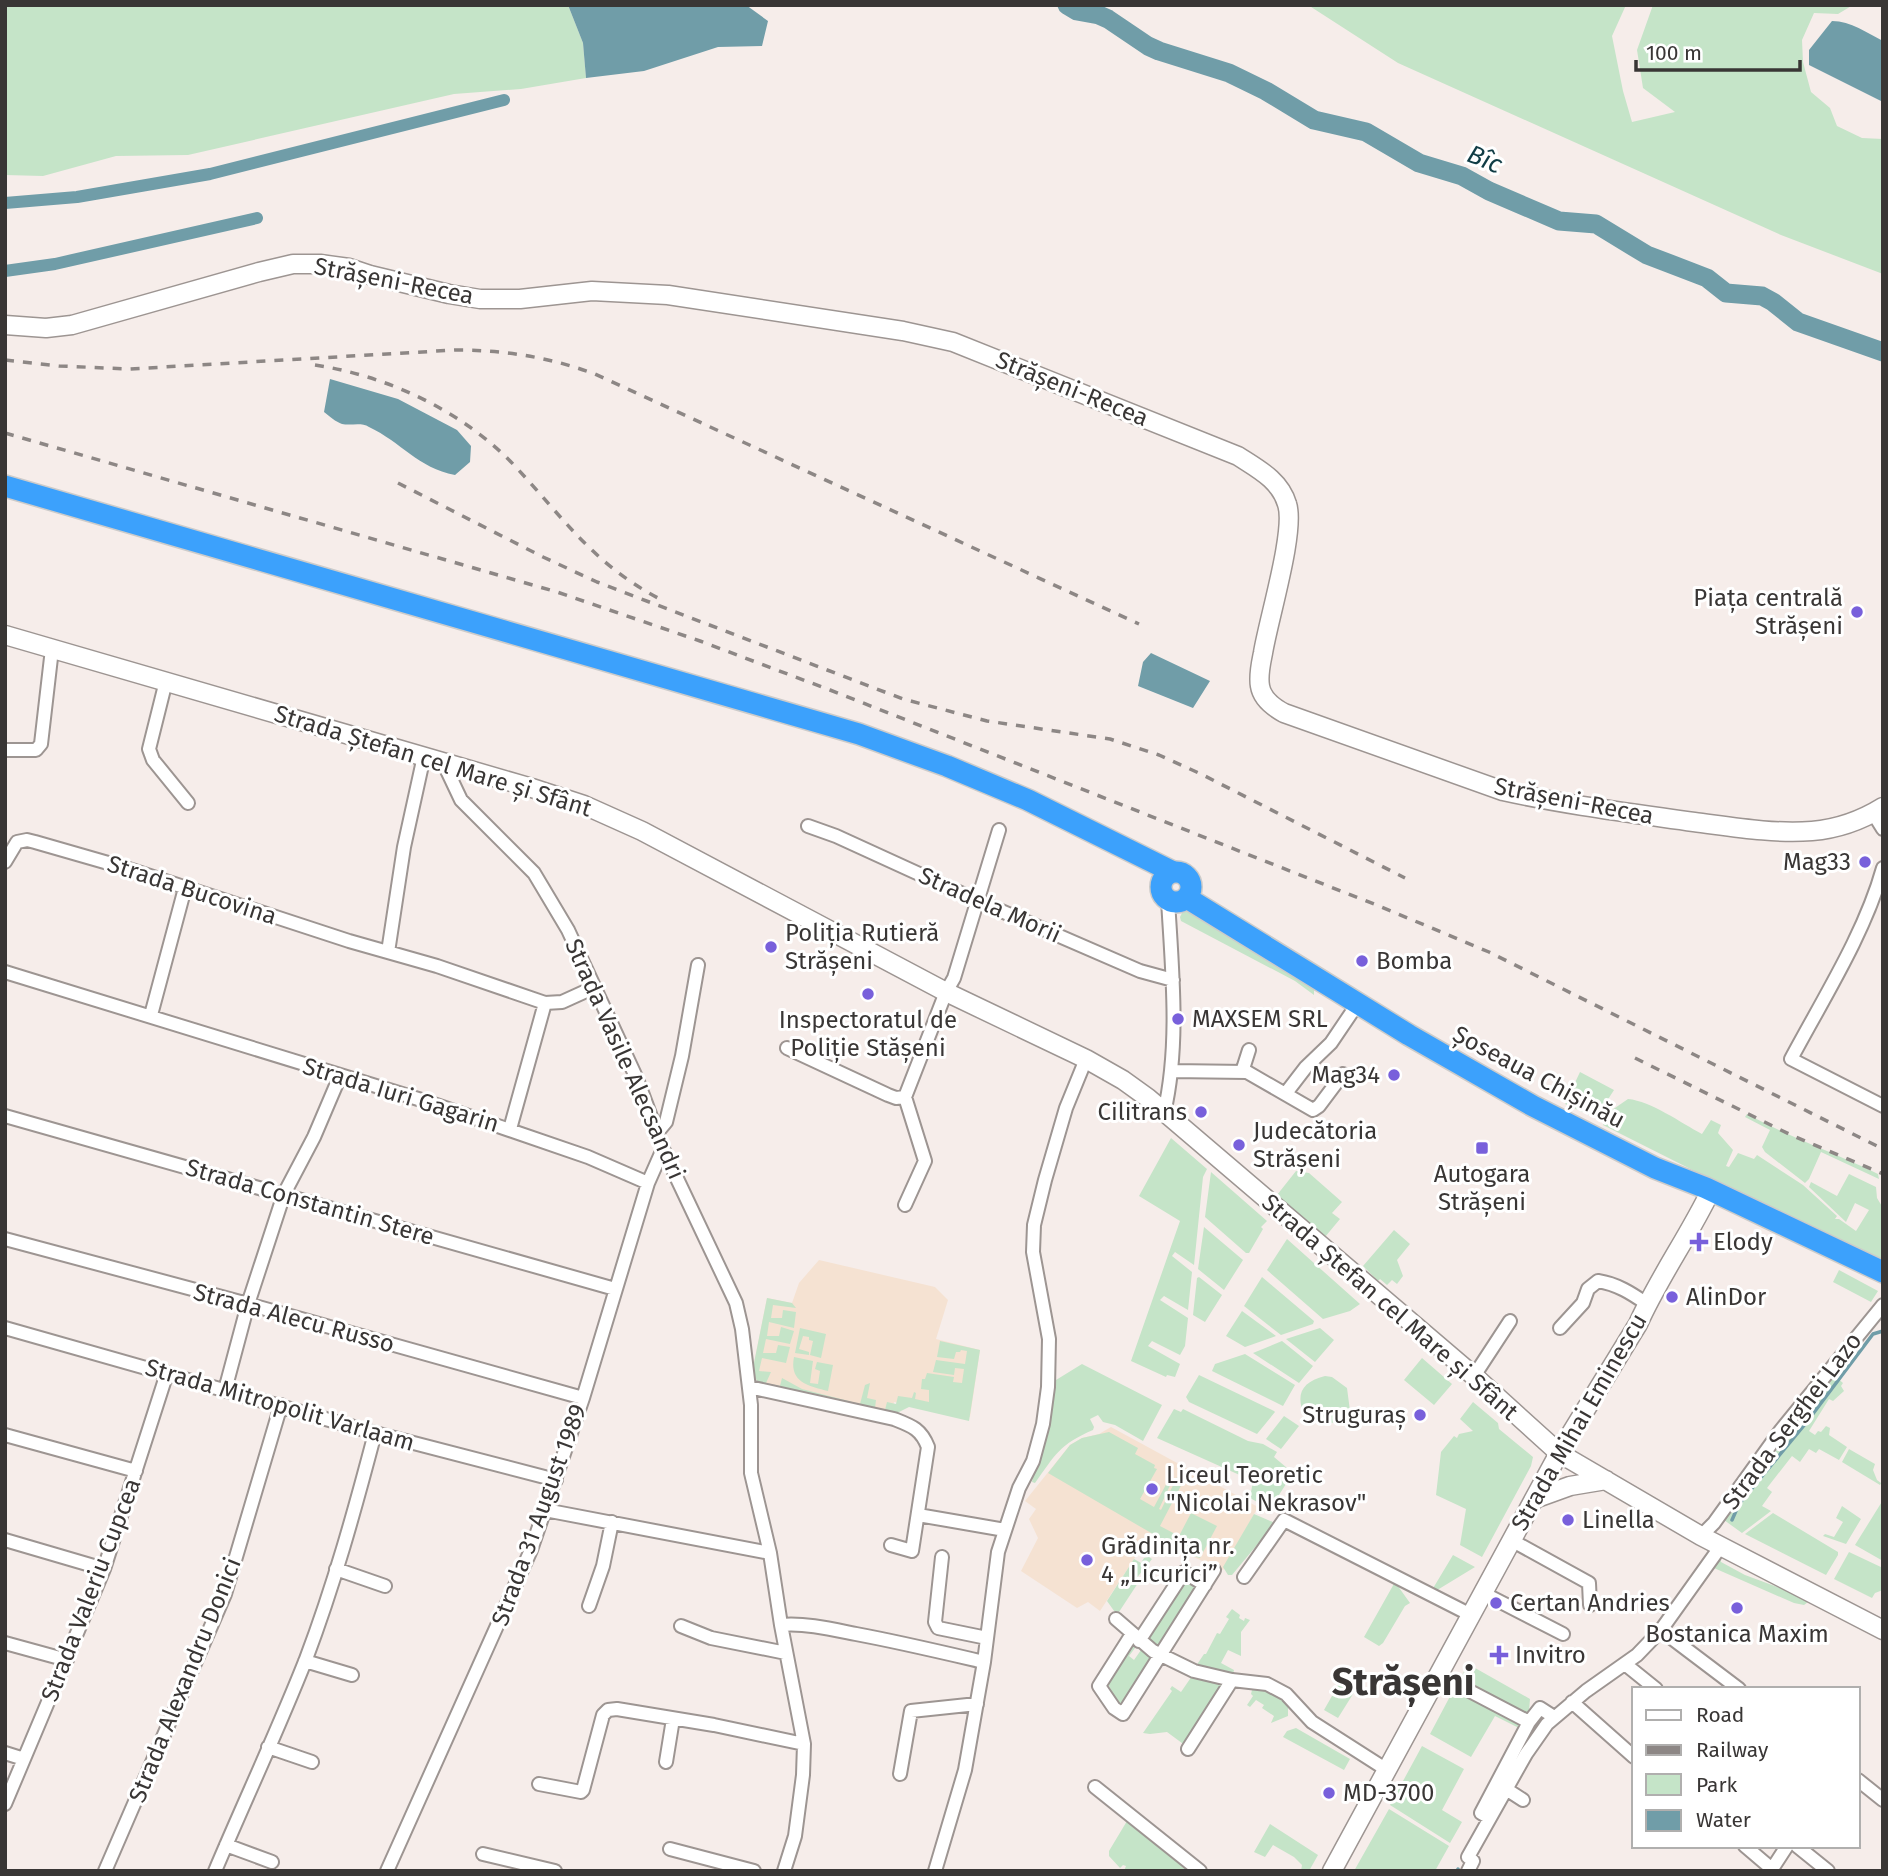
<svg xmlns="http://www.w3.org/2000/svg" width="1888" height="1876" viewBox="0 0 1888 1876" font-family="'Fira Sans',sans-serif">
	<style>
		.education { fill: #f5e2d2 }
		.green { fill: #c5e4c8 }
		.water { fill: #709da8 }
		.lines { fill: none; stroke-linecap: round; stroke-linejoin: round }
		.stream { stroke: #709da8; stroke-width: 3.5 }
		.canal { stroke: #709da8; stroke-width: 12 }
		.river { stroke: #709da8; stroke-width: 19 }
		.street-casing { stroke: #9d9592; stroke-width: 16 }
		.secondary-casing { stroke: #9d9592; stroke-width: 21 }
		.highway-casing { stroke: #cccbca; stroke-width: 24 }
		.street { stroke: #fff; stroke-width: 12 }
		.secondary { stroke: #fff; stroke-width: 18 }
		.highway { stroke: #3ca1fc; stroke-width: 21 }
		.rail { stroke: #8d8785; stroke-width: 3.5; stroke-dasharray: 9 9; stroke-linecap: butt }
		.poi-dot { fill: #7860db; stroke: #fff; stroke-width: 2.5 }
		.labels { text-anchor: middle; stroke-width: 6; stroke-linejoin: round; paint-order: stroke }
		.street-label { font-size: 24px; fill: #393635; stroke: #fff }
		.poi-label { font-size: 24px; fill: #393635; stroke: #fff; text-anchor: start }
		.water-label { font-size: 26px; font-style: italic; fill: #103c45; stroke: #fff }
		.town-label { font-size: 38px; font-weight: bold; fill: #393635; stroke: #fff }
	</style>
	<rect width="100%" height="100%" fill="#f6edea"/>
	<path class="education" d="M819,1260L935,1287L948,1300L936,1339L980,1350L970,1417L894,1402L891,1416L760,1385L752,1373L767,1298L792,1303L799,1283Z
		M1111,1427L1258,1507L1223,1570L1189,1555L1151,1533L1100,1611L1088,1602L1077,1608L1021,1571L1038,1538L1029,1519L1036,1509L1025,1501L1070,1445L1082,1438L1099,1434Z"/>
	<path class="green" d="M5,5H568L583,43L586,78L521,89L454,94L188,155L116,156L43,176L5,175Z
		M1308,5H1626L1612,36L1623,91L1632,122L1675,112L1643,88L1637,50L1653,5H1853L1838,14L1814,13L1802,40L1803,62L1811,92L1830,108L1837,126L1862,138L1883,139V274L1781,235L1398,63Z
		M1189,910L1314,987V995L1295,981L1181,921L1180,917L1182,913Z
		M1580,1072L1614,1090L1596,1118L1565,1104Z
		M1628,1099C1651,1101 1681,1123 1702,1134L1711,1120L1721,1125L1718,1133L1733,1150L1726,1166L1729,1167L1738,1153L1754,1159L1757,1155L1803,1185L1837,1216L1835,1219H1839L1856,1231L1869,1210L1855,1203L1846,1222L1809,1187L1811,1182L1837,1196L1849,1174L1876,1187L1877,1198L1883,1208V1260L1766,1207L1603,1125L1612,1110Z
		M1747,1114C1789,1137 1835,1153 1878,1174L1879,1179L1821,1152L1809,1179L1805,1183L1765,1152L1762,1147L1770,1130L1745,1117Z
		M1171,1138L1207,1169L1203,1177L1194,1265L1175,1252L1172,1256L1192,1272L1188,1310L1164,1296L1160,1300L1188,1318L1185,1346L1180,1355L1152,1341L1148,1346L1180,1364L1175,1377L1167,1375L1166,1377L1131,1361L1180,1221L1139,1196Z
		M1296,1171L1309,1173L1342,1202L1332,1213L1340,1219L1325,1237L1277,1195Z
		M1211,1172L1267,1221L1261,1227L1263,1229L1249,1253H1246L1205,1217Z
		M1204,1227L1243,1260L1224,1290L1198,1269Z
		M1394,1230L1410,1244L1397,1260L1403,1276L1397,1284L1392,1280L1387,1285L1380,1279L1378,1281L1363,1266Z
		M1287,1239L1360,1304L1350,1311L1323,1319L1267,1270Z
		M1839,1270L1878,1291L1871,1302L1833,1282Z
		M1199,1277L1222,1295L1205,1322L1193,1315L1197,1278Z
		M1262,1277L1314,1321L1313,1324L1281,1335L1244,1306Z
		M767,1298L792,1303L796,1308L773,1305L771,1318H782L783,1310L796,1312L794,1328L769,1322L767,1336H779L781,1327L794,1331L790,1344L766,1339L763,1353H776L778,1345L790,1347L786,1363L762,1358L759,1371L771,1372L766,1383L780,1386L782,1378L802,1389L860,1404L865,1385L870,1383L867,1398L876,1400L875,1408L885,1410L887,1402L896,1404L898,1396L912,1398L914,1392L916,1393L915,1399L929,1402V1390L921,1389L922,1379H925L927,1373L954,1377L953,1382L962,1383L964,1369L955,1368L954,1375L933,1372L936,1360L965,1364L967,1351L961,1350L960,1352H956L954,1359L937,1357L940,1341L980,1350L969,1421L909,1407L891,1416L760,1385L752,1373Z
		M1242,1311L1276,1336L1245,1347L1226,1336Z
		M800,1328L826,1334L821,1358L810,1355L813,1341L809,1340V1337L803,1336L799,1349L809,1352V1355L795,1353Z
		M1320,1328L1334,1340L1315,1362L1286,1339Z
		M1282,1341L1313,1366L1299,1383L1253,1353Z
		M1245,1354L1295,1385L1283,1406L1212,1371L1215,1364Z
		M794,1357L813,1361L810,1383L818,1384L820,1371L815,1369L817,1362L833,1365L828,1391C808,1386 789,1382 794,1357Z
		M1422,1358L1452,1384L1434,1405L1404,1380Z
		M1082,1364L1162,1405L1143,1441L1115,1425L1103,1422L1098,1415L1090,1419L1094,1427L1093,1430C1060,1444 1055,1455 1035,1483L1032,1482L1053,1387L1056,1380Z
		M1199,1375L1274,1411L1275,1412L1257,1434L1189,1402L1186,1397Z
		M1325,1376L1332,1377L1347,1388L1350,1411L1340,1422L1319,1424L1305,1417C1295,1395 1301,1382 1325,1376Z
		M1835,1376L1843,1383L1841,1386L1844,1391L1833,1401L1829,1399L1809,1431L1815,1435L1818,1431L1821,1432L1826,1426L1830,1428L1829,1435L1847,1447L1839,1460L1819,1449L1816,1453L1809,1449L1800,1462L1792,1456L1767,1488L1772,1492L1762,1506L1771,1511L1742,1533L1724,1520L1722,1518L1743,1488L1751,1483Z
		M1473,1402L1498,1423L1499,1429L1533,1457L1531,1466L1482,1557L1460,1545L1466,1509L1436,1495L1441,1452L1454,1436L1457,1438L1459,1434L1473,1431L1460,1419Z
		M1174,1409L1181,1412L1183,1409L1248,1441L1263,1444L1277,1452L1274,1457L1293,1473L1270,1509L1250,1498L1253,1481L1157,1438Z
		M1284,1416L1299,1426L1281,1449L1266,1439Z
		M1109,1432L1138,1448L1135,1454L1155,1465L1154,1468L1157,1469L1140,1499L1154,1507L1170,1477L1173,1479L1159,1509L1161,1510L1177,1477L1184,1480L1160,1526L1179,1536L1191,1513L1217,1526L1200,1558L1189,1555L1048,1473L1070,1445L1082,1438Z
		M1849,1449L1875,1464L1873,1470L1877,1480L1881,1483L1880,1485L1842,1462Z
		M1883,1500V1561L1855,1545Z
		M1842,1506L1861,1519L1846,1544L1823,1536L1825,1534L1834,1537L1843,1522L1836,1518Z
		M1773,1513L1838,1552V1555L1826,1575L1745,1534Z
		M1254,1514L1275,1523L1232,1575H1228L1223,1567Z
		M1849,1552L1883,1568V1590L1875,1593L1872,1598L1834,1579Z
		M1453,1555L1475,1567L1434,1592L1432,1590Z
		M1149,1557L1152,1559L1135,1580L1138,1583L1117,1615L1107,1601L1134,1559L1141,1563L1144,1558Z
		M1720,1557L1721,1562L1745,1575L1807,1598L1808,1602L1804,1605L1794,1603L1714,1568L1712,1565Z
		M1183,1578L1199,1588L1163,1642L1155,1645L1146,1640Z
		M1395,1582L1410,1603L1405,1606L1383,1643L1379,1646L1364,1637Z
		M1232,1609L1240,1615L1239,1618L1244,1621L1245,1618L1250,1620L1241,1632V1656L1228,1650L1221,1663L1234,1670L1233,1674L1196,1666L1204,1654H1206L1217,1633L1220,1634L1229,1619L1226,1617Z
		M1133,1644L1135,1648L1129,1656L1134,1660L1141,1650L1153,1659L1124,1707L1119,1706L1106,1680Z
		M1468,1664L1530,1699L1529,1711L1525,1714L1460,1679Z
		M1345,1673L1356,1680L1358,1686L1338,1718L1324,1710Z
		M1192,1676L1226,1682L1186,1746L1167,1732L1150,1734L1143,1733L1172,1691L1170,1689L1172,1686L1181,1692Z
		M1253,1686L1288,1699V1716L1271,1723L1274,1716L1262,1708L1264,1705L1256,1700L1250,1707L1247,1705L1253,1696L1251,1694Z
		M1455,1687L1518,1721L1519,1725L1517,1727L1495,1716L1471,1757L1430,1734Z
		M1296,1728L1350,1759L1344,1770L1283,1737L1287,1731Z
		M1422,1746L1464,1769L1442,1810L1462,1822L1450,1843L1390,1805Z
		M1389,1809L1449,1846L1435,1871H1354Z
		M1132,1819L1195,1871H1124L1126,1866L1123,1865L1120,1868L1109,1856V1851L1127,1821Z
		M1270,1824L1318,1855L1309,1871H1301L1302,1865L1294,1857L1273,1845L1265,1857L1254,1852Z"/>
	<path class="water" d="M568,5H746L768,21L762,46L718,47L644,71L586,78L583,43Z
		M1832,21C1851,21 1867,33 1883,41V102L1809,65V50Z
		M330,379L398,399L457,430L471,446L470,462L455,475C418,468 401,442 369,427C361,422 351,426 342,424C336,422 329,416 324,412Z
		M1151,653L1210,681L1193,708L1138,686L1143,662Z"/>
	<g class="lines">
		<path class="stream" d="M1732,1520L1739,1504L1806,1423L1873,1334L1883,1331
			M1457,1871L1458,1869"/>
		<path class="canal" d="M5,203L77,197L210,174L504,100
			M5,271L55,264L257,218"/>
		<path class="river" d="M1067,5L1077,11L1099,15L1108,19L1148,46L1159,51L1229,73L1266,91L1314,120L1366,132L1419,163L1462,176L1489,191L1559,221L1596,224L1647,255L1707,278L1726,293L1762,296L1773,302L1798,322L1883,352"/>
		<g class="street-casing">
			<path id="street" d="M166,681L149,749L153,760L188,803
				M5,750H36L41,744L52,649
				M443,762L461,800L534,873L568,930L637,1079L663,1149L736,1303L742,1329L751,1405V1473L770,1553L781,1625L804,1744L803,1775L795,1836L784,1871
				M1873,813L1883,829
				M808,826L836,836L976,900L1140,971L1173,980
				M5,862L17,842L27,840L35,842L129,869L349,941L437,966L545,1003L562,1002L595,987
				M1883,868C1865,933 1823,999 1791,1059L1883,1106
				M388,952L404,847L424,756
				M5,972L428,1102L588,1157L648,1183
				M151,1015L185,888
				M787,1048L888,1095L896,1098L905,1097
				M1172,1071L1247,1072L1313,1110L1319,1106L1343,1074
				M1242,1072L1249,1050
				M1286,1093L1306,1067L1331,1043L1358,1003
				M1164,1113C1180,1045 1172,970 1168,900
				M5,1116L615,1289
				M510,1129L545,1003
				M656,1134L666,1122L682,1056L698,965
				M905,1205L925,1161L905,1097L946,992L954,978L999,830
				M5,1239L248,1304L583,1398
				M5,1328L375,1433L556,1480
				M1560,1328L1583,1303L1588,1289L1598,1281C1617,1284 1631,1293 1647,1304
				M1474,1376L1510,1321
				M749,1387L894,1419C912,1426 921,1429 928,1447L912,1551L891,1545
				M225,1390L248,1304L284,1194L314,1137L340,1076
				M5,1435L136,1471
				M545,1510L770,1553
				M918,1515L1005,1530
				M1701,1536L1714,1523L1781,1430L1883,1305
				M5,1540L104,1569
				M1511,1540L1589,1583L1590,1605
				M942,1557L935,1622L938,1628L987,1638
				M336,1569L385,1586
				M1244,1577L1284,1520L1471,1615
				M1483,1593L1563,1634
				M589,1606L603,1566L612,1522
				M1116,1619L1153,1651L1194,1671L1232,1680L1267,1684L1286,1694L1312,1722L1387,1770
				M781,1625C806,1623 831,1629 856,1634C899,1642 941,1652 984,1662
				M681,1626L711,1638L786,1653
				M1661,1630L1739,1689
				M1132,1634L1099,1686L1114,1708L1123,1714L1214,1570
				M1139,1641L1184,1572L1205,1585
				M5,1643L67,1660
				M305,1661L352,1675
				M1625,1664L1656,1689
				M1439,1675L1529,1722
				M1572,1702L1634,1757
				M268,1747L312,1762
				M1188,1749L1232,1680
				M5,1753L24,1759
				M666,1762L673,1719
				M900,1774L911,1711L977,1704
				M1858,1780L1883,1800
				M539,1784L581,1792L583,1790L603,1715L608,1710L617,1709L714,1725L804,1744
				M1095,1787L1200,1871
				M1506,1789L1523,1800
				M5,1804L104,1569L167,1373
				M1490,1818L1481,1813L1529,1722L1540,1708L1554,1717
				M226,1845L272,1862
				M1745,1846L1772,1869L1787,1846
				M1797,1846L1828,1871
				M670,1849L754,1871
				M483,1854L555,1871
				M105,1871L225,1594L281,1405
				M215,1871C245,1800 278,1730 306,1659C334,1585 355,1509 375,1433
				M387,1871L531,1550L583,1398L648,1183L663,1149
				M935,1871L965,1770L984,1662L998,1552L1019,1488L1033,1461L1043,1424L1048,1387L1049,1339L1033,1252L1034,1225L1045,1180L1066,1108L1086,1059
				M1468,1871L1473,1861L1468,1857L1526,1754L1547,1724L1586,1691L1637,1655L1661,1630L1721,1546"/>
		</g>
		<g class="secondary-casing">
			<path id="secondary" d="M5,325L46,328L72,325L259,272L293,264H320L349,268L370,275L449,294L480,299H520L592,291L668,295L903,331L953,342L1238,456C1258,469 1280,480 1287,504C1296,530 1268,621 1263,653C1261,663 1258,675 1260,686C1262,699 1273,707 1284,713L1503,791C1566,805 1631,813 1694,822C1733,827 1773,834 1812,831C1837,829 1862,820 1883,807
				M5,635L532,788L584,805L642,831L946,992L1086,1059L1123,1080L1148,1098L1474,1376L1559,1453L1701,1536L1883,1630
				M1534,1499L1570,1486L1606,1480
				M1332,1871L1559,1453L1638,1324C1659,1277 1689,1236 1711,1190"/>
		</g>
		<g class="highway-casing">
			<path id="highway" d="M5,486L859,734L947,766L1028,800L1173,872
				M1161 887a15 15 0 1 1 30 0a15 15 0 1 1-30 0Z
				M1187,898L1409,1035L1533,1106L1655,1168L1706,1188L1883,1272"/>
		</g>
		<use href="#street" class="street"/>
		<use href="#secondary" class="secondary"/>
		<use href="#highway" class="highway"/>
		<path class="rail" d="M5,360L59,366L130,369L455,350C504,350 549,357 595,374L1139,624
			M315,365C388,376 462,411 513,464C562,516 592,563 658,598
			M5,433L557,592L700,641L830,690L1379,906L1489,952L1883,1149
			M398,483L543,557L597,582L903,699L987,721L1110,739L1159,755L1201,774L1405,878
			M1635,1058L1791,1135L1883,1174"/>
	</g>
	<g class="poi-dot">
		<circle cx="1857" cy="612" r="7"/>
		<circle cx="1865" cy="862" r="7"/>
		<circle cx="771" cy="947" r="7"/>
		<circle cx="1362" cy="961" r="7"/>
		<circle cx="868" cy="994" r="7"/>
		<circle cx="1178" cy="1019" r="7"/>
		<circle cx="1394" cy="1075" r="7"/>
		<circle cx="1201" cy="1112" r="7"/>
		<circle cx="1239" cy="1145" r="7"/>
		<rect x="1475" y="1141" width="14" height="14" rx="3.5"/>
		<path d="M1695.5 1231.5h7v7h7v7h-7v7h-7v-7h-7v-7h7z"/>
		<circle cx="1672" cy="1297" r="7"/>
		<circle cx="1420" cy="1415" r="7"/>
		<circle cx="1152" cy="1489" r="7"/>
		<circle cx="1568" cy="1520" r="7"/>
		<circle cx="1087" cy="1560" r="7"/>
		<circle cx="1496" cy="1603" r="7"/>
		<circle cx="1737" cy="1608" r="7"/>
		<path d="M1495.5 1644.5h7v7h7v7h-7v7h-7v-7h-7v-7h7z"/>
		<circle cx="1329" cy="1793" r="7"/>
	</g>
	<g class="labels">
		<g class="street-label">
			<text transform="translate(394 281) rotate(11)" y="8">Strășeni-Recea</text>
			<text transform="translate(1072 389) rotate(22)" y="8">Strășeni-Recea</text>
			<text transform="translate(433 761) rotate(17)" y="8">Strada Ștefan cel Mare și Sfânt</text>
			<text transform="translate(1574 801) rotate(11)" y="8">Strășeni-Recea</text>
			<text transform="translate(192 890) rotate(18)" y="8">Strada Bucovina</text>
			<text transform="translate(990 905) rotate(24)" y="8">Stradela Morii</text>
			<text transform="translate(625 1059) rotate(66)" y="8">Strada Vasile Alecsandri</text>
			<text transform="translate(1539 1077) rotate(28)" y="8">Șoseaua Chișinău</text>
			<text transform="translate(401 1095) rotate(17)" y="8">Strada Iuri Gagarin</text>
			<text transform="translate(310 1202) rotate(16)" y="8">Strada Constantin Stere</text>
			<text transform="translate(1390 1307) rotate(41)" y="8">Strada Ștefan cel Mare și Sfânt</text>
			<text transform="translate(294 1318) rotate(15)" y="8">Strada Alecu Russo</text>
			<text transform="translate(280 1405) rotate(16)" y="8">Strada Mitropolit Varlaam</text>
			<text transform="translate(1792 1421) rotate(-53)" y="8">Strada Serghei Lazo</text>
			<text transform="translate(1579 1422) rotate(-60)" y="8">Strada Mihai Eminescu</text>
			<text transform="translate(539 1515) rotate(-70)" y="8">Strada 31 August 1989</text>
			<text transform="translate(91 1590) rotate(-69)" y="8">Strada Valeriu Cupcea</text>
			<text transform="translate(185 1680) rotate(-68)" y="8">Strada Alexandru Donici</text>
		</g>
		<g class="poi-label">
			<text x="1843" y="606" text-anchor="end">Piața centrală<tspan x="1843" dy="28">Strășeni</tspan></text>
			<text x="1851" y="870" text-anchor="end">Mag33</text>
			<text x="785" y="941">Poliția Rutieră<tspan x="785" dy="28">Strășeni</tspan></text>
			<text x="1376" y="969">Bomba</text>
			<text x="1192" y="1027">MAXSEM SRL</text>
			<text x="868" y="1028" text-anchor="middle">Inspectoratul de<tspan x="868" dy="28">Poliție Stășeni</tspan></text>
			<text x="1380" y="1083" text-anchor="end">Mag34</text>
			<text x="1187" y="1120" text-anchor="end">Cilitrans</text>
			<text x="1253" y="1139">Judecătoria<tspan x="1253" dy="28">Strășeni</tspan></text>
			<text x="1482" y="1182" text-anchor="middle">Autogara<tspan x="1482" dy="28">Strășeni</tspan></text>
			<text x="1713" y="1250">Elody</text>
			<text x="1686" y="1305">AlinDor</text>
			<text x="1406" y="1423" text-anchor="end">Struguraș</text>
			<text x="1166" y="1483">Liceul Teoretic<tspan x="1166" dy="28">"Nicolai Nekrasov"</tspan></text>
			<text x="1582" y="1528">Linella</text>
			<text x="1101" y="1554">Grădinița nr.<tspan x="1101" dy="28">4 „Licurici”</tspan></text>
			<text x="1510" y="1611">Certan Andries</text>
			<text x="1737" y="1642" text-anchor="middle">Bostanica Maxim</text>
			<text x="1515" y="1663">Invitro</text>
			<text x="1343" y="1801">MD-3700</text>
		</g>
		<g class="water-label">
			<text transform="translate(1485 159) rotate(23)" y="9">Bîc</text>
		</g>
		<g class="town-label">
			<text x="1403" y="1695">Strășeni</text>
		</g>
	</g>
	<rect width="1888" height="1876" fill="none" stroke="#393635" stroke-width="14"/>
	<rect x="1632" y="1687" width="228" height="161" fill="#ffffff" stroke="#b0afae" stroke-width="2"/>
	<rect x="1646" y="1710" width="35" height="10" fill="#ffffff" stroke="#b0afae" stroke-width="2"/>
	<text x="1696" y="1722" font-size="21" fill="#393635">Road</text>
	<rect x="1646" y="1745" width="35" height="10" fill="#8d8785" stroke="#b0afae" stroke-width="2"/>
	<text x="1696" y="1757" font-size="21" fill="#393635">Railway</text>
	<rect x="1646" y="1774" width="35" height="21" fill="#c5e4c8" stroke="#b0afae" stroke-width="2"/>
	<text x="1696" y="1792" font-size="21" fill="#393635">Park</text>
	<rect x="1646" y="1810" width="35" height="21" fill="#709da8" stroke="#b0afae" stroke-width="2"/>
	<text x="1696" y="1827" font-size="21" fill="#393635">Water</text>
	<path d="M1636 60v10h164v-10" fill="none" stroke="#393635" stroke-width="3.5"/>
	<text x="1646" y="60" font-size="21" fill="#393635" stroke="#ffffff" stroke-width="5" paint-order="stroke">100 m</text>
</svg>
